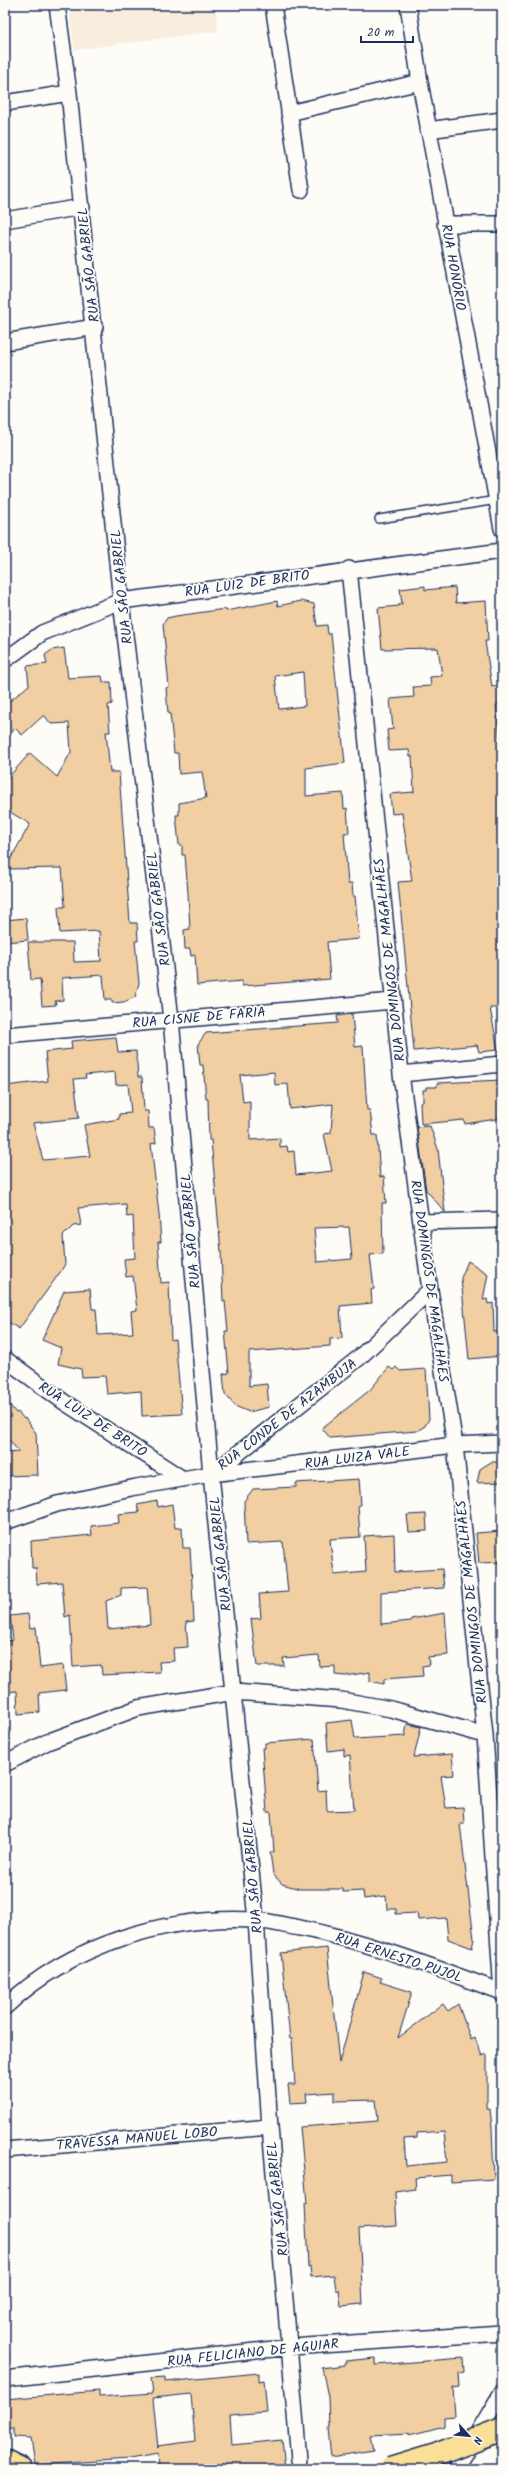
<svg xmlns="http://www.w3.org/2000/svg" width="507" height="2474" viewBox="0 0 507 2474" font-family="Kalam,sans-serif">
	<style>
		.built { fill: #f9eede }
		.building { fill: #f1cfa2; stroke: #1b2f5e; fill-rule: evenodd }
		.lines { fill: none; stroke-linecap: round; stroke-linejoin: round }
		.service-casing { stroke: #1b2f5e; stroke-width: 10 }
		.minor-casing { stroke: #1b2f5e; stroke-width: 18 }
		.primary-casing { stroke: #1b2f5e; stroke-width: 25 }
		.service { stroke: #fdfcf7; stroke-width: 7 }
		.minor { stroke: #fdfcf7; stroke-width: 15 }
		.primary { stroke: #fadf96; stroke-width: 22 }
		.primary-bridge-casing { stroke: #1b2f5e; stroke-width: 25; stroke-linecap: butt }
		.primary-bridge { stroke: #fadf96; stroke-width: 22 }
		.labels { text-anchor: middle; stroke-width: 3.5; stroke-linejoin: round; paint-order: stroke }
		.street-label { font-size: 14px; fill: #1b2f5e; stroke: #fdfcf7 }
	</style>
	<rect width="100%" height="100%" fill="#fdfcf7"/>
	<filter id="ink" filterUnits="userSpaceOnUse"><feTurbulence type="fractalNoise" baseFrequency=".025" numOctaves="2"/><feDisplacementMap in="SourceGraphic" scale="8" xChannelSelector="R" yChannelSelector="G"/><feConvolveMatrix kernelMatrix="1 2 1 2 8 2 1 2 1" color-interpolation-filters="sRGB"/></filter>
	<g filter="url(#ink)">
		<path class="built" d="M69,5H215L218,31L74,50Z"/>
		<path class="building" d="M425,586V590L455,587L456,603L486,601L488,641H485L492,687L500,685L502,693V704L496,705L500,738L502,737V1008H490L498,1050L479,1052L477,1045L414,1051L398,882L412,881L402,813L392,814L390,794L414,792L412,756H410L409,750L389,751L387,730L393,729L390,699L414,697L413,687L431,686L430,677L442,676L438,648L382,649L378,608L399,606V604H402L400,589Z
			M277,601L278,606L301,601L314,604L317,626L327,625L328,634H331L345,763L306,768V796L343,793L344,809L347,808L349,833H344L348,884L352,883L353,896H355L359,939L327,942L330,979L242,986V981L197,985L195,955L191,956L190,949H185L184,930L190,929L188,893L185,855H182V845H179L176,815H179V803L206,798L202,772L179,774L178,753H174L170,713H168L166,688L169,687L163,624L167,618L176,616L225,609L226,611ZM303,672L305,706L279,709L275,676Z
			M64,648L68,678L102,676L103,682H111L112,704L108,705L110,732H106L110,772H119L130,923H137L138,941H135L139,983L135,997L124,1002L112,1003V1000H105L103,975L62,978L63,1000L55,1001L56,1005L42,1006L40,979L31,980L28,942H73L74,962L101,961L99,931L60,933L58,907H65L62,868L5,869L30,824L5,809V781L30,753L57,777L71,752L69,723L51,724L44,715L22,735L15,728L5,742V705L29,685L27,666L47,664L45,655L52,650Z
			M26,918L28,940L5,942V920Z
			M352,1014L355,1047L363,1046L367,1110H370L373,1135H377L380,1177L384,1176L386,1203H382L383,1254L370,1255L374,1289L371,1290L372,1303L340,1306L342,1338L330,1339V1346L249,1352V1386L267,1384L269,1407L249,1412L235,1406L225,1394L223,1374L229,1373L225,1331H228L225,1301L223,1302L221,1252L211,1140H209L208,1099H206L203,1065H200L198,1044L206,1033L338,1023L337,1016ZM274,1072L275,1085L288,1084L290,1109L333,1104L331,1133L324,1134L332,1171L296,1175L294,1151L288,1152L287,1146L280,1147V1138L250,1140V1101L243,1102L240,1075ZM349,1227L352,1259L317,1262L314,1228Z
			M116,1037L118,1052L136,1051L138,1077H142L144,1111H148L149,1128H154L156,1143L151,1144L159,1214L161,1242H158L161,1283L169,1282L171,1340L175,1339L182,1414L142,1416L141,1391L107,1394L105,1376L82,1377L81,1369L58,1364L61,1348L42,1340L64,1291L90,1289L92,1309H96L98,1335L133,1333L131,1311L137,1310L133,1276L126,1277L124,1259L135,1258L133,1216L127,1217L126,1204L78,1208L81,1225L73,1226L63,1236L65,1264L61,1271L19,1329L5,1320V1086L48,1081L45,1052L72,1049L71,1041ZM115,1072L116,1085L128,1084L131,1113L119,1114V1119L84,1125L90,1156L43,1160L33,1123L79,1118L74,1079L86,1078L85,1075Z
			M502,1080V1118L465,1124L464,1120L421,1124L420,1103L423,1102V1090H426V1087H437V1083Z
			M430,1126L438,1149L445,1212L426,1190L417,1127Z
			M468,1261L488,1274L483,1300L487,1299L488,1304L493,1303L494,1332L501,1331L502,1356L469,1359L461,1278Z
			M389,1367L393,1370L396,1367L400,1371L426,1369L429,1419L425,1426L417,1431L330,1438L322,1428L370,1390Z
			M5,1399L16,1413L18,1412L24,1419L25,1418L36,1433L38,1476L36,1475L5,1476V1453L19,1452L5,1435Z
			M491,1462H502V1482L477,1483L480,1469Z
			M359,1479L361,1505H358L360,1537L330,1539L334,1575L366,1572L364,1536L394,1534L395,1572L442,1569L444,1588L381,1592V1624L411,1621V1619L445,1613L448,1655L428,1657L429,1665L422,1666L423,1676L384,1679V1684L370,1681V1672L345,1676L335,1675V1666L320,1667L319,1655L283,1658L284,1666H257L251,1619L261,1618L259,1594L288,1592L283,1542L246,1544L244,1501L253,1489L296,1487V1483Z
			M157,1501L158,1507L172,1504L175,1528L182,1527L183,1548H190L194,1621L186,1622L188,1647L173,1648L174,1661L159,1662L160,1672L102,1675L101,1665L73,1667L70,1615L65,1617L62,1582L37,1584L36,1568H32L31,1541L92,1535L91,1526L119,1523L118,1514L139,1512L137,1505ZM147,1587L150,1625L108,1629L106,1601L121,1595V1588Z
			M426,1514L427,1531L409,1532L407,1515Z
			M502,1531V1562L479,1563L476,1533Z
			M28,1614L30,1629L36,1627L40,1668L63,1665L66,1690L39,1693L40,1712L18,1714L17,1691L5,1692V1645H8V1641L13,1640L10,1616Z
			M352,1720L355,1739L405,1736L407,1724L421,1727L414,1757L452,1754L454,1775L441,1776L446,1808L463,1807L464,1824H460L474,1939L472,1948L448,1939L446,1918L418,1920L417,1913L396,1914V1909H387L386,1896L364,1899L363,1891L343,1892V1889H300L282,1884L273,1874L270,1852H274L271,1812H267L262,1748H265V1743L314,1739L318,1791L326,1790L327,1811L354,1810L350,1755L344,1756V1749L328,1751L326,1723Z
			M327,1948L339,2063L364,1972L382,1978L380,1982L412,1992L398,2038L443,2004L448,2011L458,2004L471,2040L475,2038L482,2056L487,2054V2109H490L492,2127L494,2179L451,2182V2175L415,2178L416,2189L395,2192L397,2226L359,2229L363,2304L341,2306L339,2290H336L334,2275L311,2277L310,2266L308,2267L305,2203H307L300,2127L378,2121L376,2100L335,2101V2092L306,2094L307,2102L290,2103L288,2085H295L292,2039H290L281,1953ZM444,2131L447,2162L406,2166L404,2139L417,2138V2133Z
			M376,2358V2365L463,2358L464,2372L459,2373L460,2387L453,2388L455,2416L444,2417V2426L410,2435V2433L371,2435L374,2450L331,2457L328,2428H329L328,2397L322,2368L345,2365V2361Z
			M259,2373V2381L264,2380L267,2413L230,2416L232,2445L282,2440L285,2469H159L158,2454L129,2459L35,2465L31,2438L14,2437V2428L5,2429V2399L99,2391V2397L153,2393L151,2378L165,2377V2382ZM191,2394L195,2441L158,2446V2448L153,2398Z"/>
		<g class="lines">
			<g class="service-casing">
				<path id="service" d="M379,519L497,500"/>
			</g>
			<g class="minor-casing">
				<path id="minor" d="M57,5L69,93L121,601L171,1019L211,1474L256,1920L270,2127L299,2460
					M273,5L301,190
					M408,5L420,82L502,529
					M5,103L69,93
					M289,113L420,82
					M428,130L502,120
					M5,220L82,207
					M445,224H502
					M5,342L95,327
					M349,569L401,1074L430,1290L455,1445L485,1735L502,1994
					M5,660L42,633L121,601L502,551
					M5,1035L393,1001
					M401,1074L502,1064
					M421,1222L502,1220
					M5,1359L64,1402L183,1479
					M212,1474L360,1357L430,1290
					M5,1522L57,1504L136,1487L211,1474L455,1445L502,1443
					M5,1764L47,1742L138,1708L234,1692L341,1700L391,1709L485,1735
					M5,2007C70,1945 166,1915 255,1920C270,1921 286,1926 300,1928C370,1942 435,1968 502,1992
					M5,2150L270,2127
					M5,2379L291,2347L502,2333
					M456,2469L502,2392"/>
			</g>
			<g class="primary-casing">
				<path id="primary" d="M5,2461L21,2469"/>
			</g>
			<use href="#service" class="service"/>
			<use href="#minor" class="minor"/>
			<use href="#primary" class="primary"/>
			<g class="primary-bridge-casing">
				<path id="primary-bridge" d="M390,2469L436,2455L502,2429"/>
			</g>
			<use href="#primary-bridge" class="primary-bridge"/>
		</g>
	</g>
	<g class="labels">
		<g class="street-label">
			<text transform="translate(88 265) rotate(-96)" y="5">RUA SÃO GABRIEL</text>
			<text transform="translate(454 267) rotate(80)" y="5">RUA HONÓRIO</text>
			<text transform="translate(247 583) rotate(-8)" y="5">RUA LUIZ DE BRITO</text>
			<text transform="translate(121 587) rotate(-96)" y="5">RUA SÃO GABRIEL</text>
			<text transform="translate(158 909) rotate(-97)" y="5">RUA SÃO GABRIEL</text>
			<text transform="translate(389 960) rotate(-96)" y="5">RUA DOMINGOS DE MAGALHÃES</text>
			<text transform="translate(199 1017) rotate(-5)" y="5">RUA CISNE DE FARIA</text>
			<text transform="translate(190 1231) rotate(-95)" y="5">RUA SÃO GABRIEL</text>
			<text transform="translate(430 1281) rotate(82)" y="5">RUA DOMINGOS DE MAGALHÃES</text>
			<text transform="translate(287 1414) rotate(-38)" y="5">RUA CONDE DE AZAMBUJA</text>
			<text transform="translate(93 1419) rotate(33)" y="5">RUA LUIZ DE BRITO</text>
			<text transform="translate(357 1457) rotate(-7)" y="5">RUA LUIZA VALE</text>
			<text transform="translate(220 1554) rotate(-96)" y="5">RUA SÃO GABRIEL</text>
			<text transform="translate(471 1602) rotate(-96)" y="5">RUA DOMINGOS DE MAGALHÃES</text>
			<text transform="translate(252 1876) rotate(-95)" y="5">RUA SÃO GABRIEL</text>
			<text transform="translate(399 1957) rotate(18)" y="5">RUA ERNESTO PUJOL</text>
			<text transform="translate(137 2138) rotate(-5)" y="5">TRAVESSA MANUEL LOBO</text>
			<text transform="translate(277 2199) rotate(-96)" y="5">RUA SÃO GABRIEL</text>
			<text transform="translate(253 2352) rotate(-6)" y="5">RUA FELICIANO DE AGUIAR</text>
		</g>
	</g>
	<rect width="507" height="2474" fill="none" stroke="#fdfcf7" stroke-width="20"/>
	<rect x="10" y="10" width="487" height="2454" fill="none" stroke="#1b2f5e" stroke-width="1.5" filter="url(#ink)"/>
	<g transform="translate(469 2436) rotate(117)" stroke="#fdfcf7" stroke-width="3" paint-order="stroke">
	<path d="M0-3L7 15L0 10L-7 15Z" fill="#1b2f5e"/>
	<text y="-6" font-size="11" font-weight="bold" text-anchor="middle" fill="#1b2f5e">N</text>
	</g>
	<path d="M361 36v6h52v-6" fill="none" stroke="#1b2f5e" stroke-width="2"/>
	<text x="367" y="36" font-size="12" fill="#1b2f5e" stroke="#fdfcf7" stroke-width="3" paint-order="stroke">20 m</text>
</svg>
